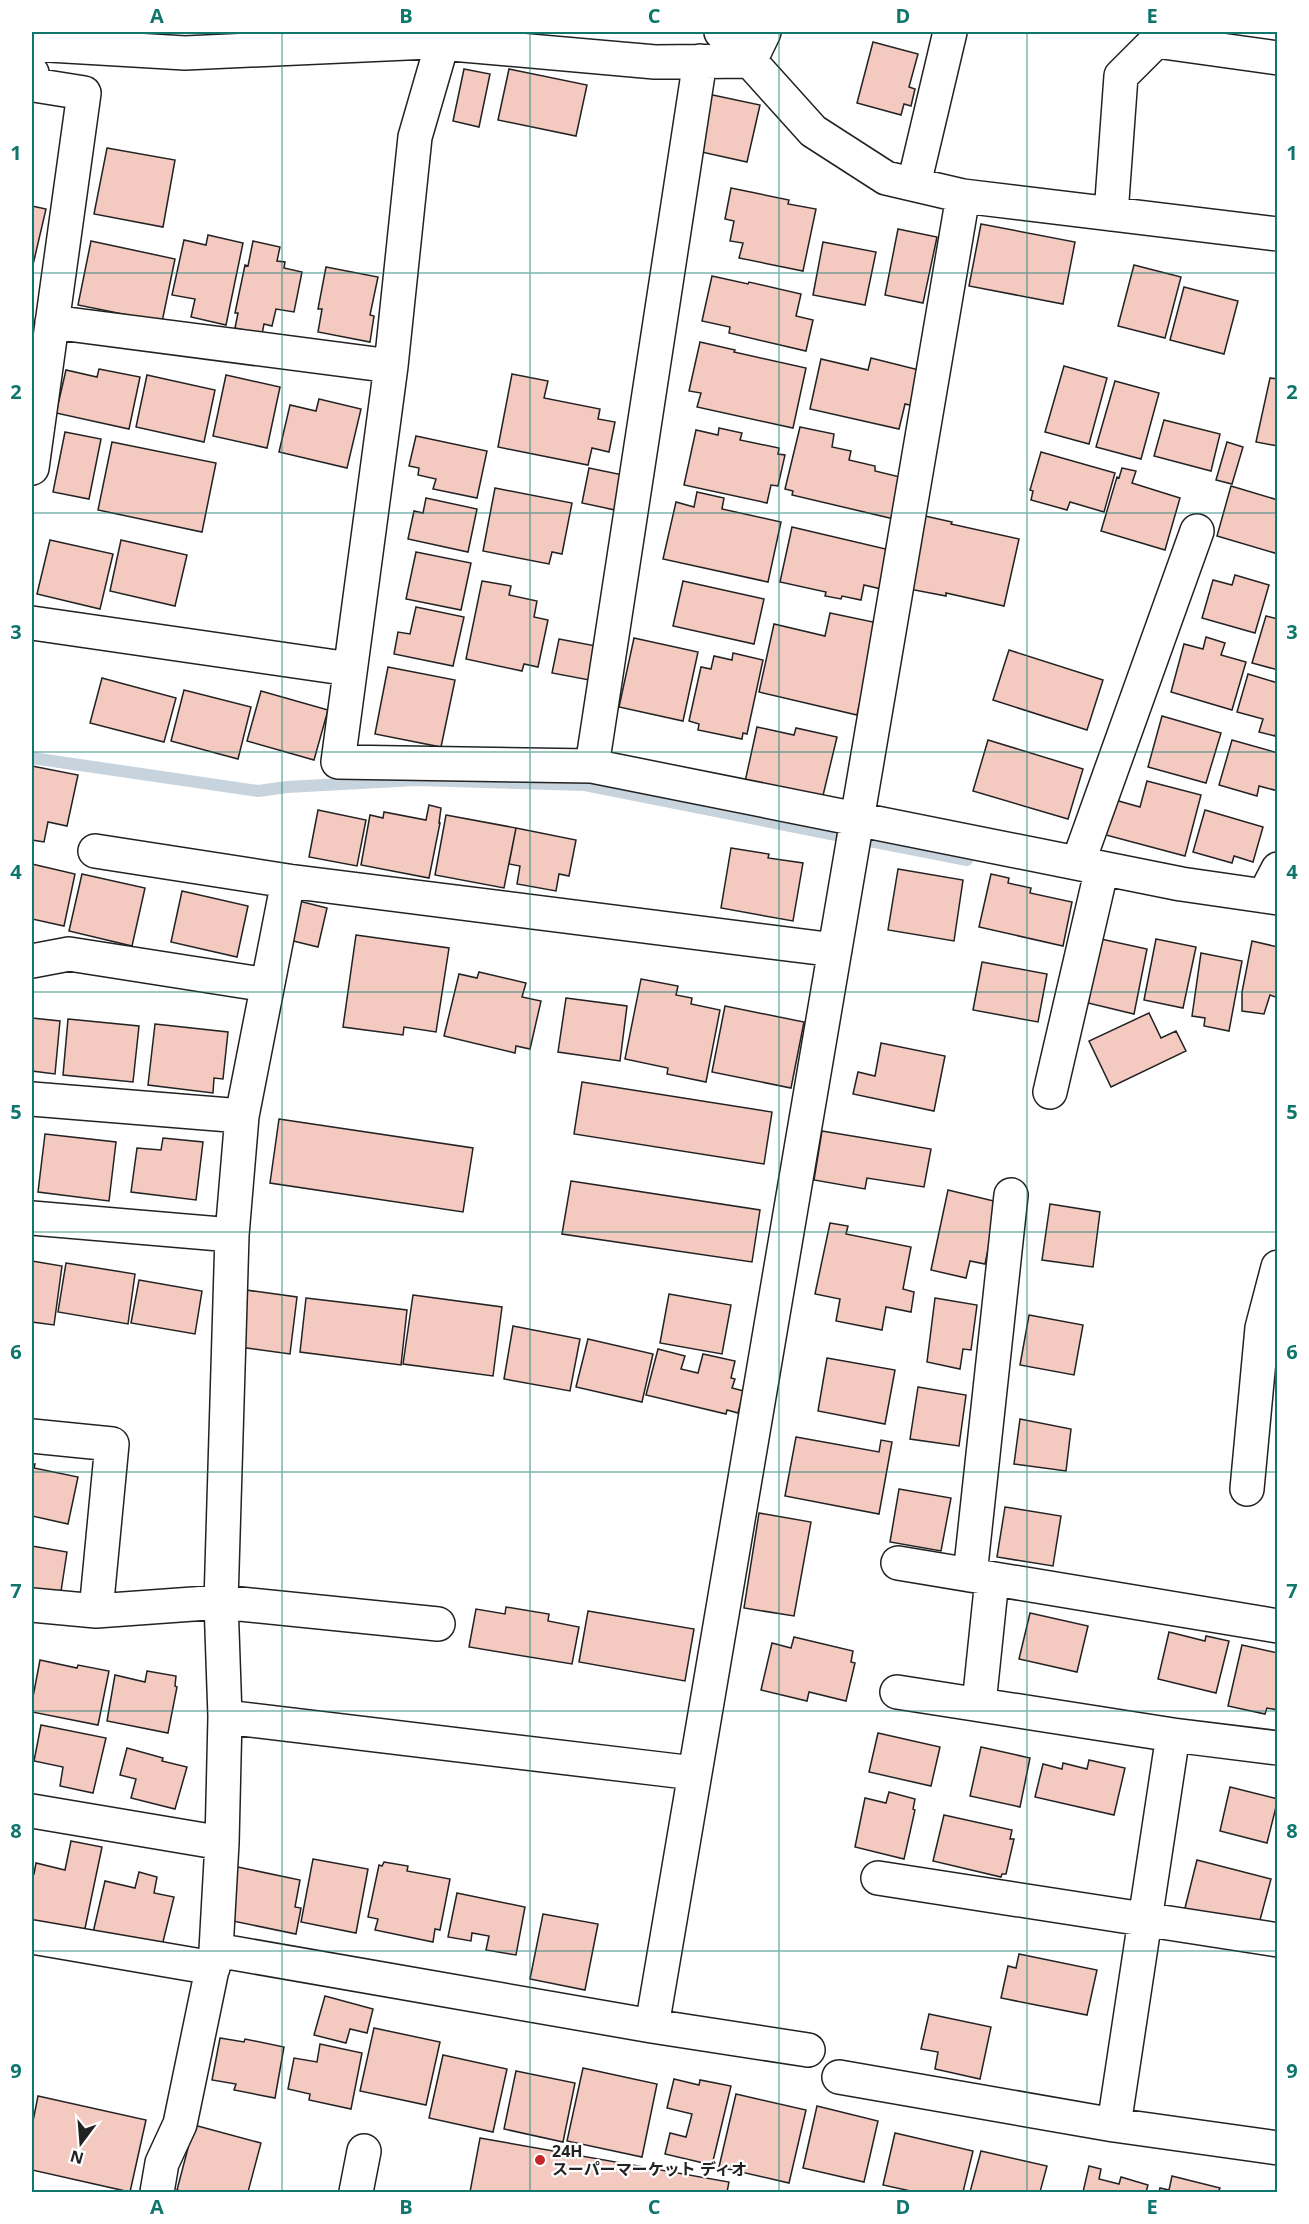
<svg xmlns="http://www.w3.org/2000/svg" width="1309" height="2224" viewBox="0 0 1309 2224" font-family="'Open Sans','Noto Sans JP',sans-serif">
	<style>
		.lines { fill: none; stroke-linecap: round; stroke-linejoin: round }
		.stream { stroke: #c7d3dd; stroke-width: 12 }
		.building { fill: #f3c9c0; stroke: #222; stroke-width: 1.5 }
		.minor-casing { stroke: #222; stroke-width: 36 }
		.minor { stroke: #fff; stroke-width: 33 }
		.grid { fill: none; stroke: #0f766e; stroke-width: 1.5; stroke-opacity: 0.55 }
		.poi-dot { fill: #c62828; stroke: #fff; stroke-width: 2 }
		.labels { text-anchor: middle; stroke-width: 4.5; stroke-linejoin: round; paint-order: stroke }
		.poi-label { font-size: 16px; font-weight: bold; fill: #222; stroke: #fff; text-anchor: start }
		.neatline { fill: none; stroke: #0f766e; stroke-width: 2 }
		.grid-label { font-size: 20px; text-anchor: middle; font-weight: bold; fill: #0f766e }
	</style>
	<rect width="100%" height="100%" fill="#fff"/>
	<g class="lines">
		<path class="stream" d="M32,758L258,791L287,787L416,780L585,785L846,837
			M870,841L967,860"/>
	</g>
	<path class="building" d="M873,42L918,54L909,87L915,89L911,106L904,104L901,115L857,103Z
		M464,69L490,74L479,127L453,121Z
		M509,69L587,85L576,136L498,120Z
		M708,94L760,105L747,162L697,151Z
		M107,148L175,160L163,227L94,214Z
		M731,188L789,200L788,204L816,209L803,271L739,258L743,243L730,241L734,221L725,219Z
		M32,206L46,209L32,269Z
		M981,224L1075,242L1063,304L969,286Z
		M898,229L937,237L923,303L885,295Z
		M208,235L243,243L226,325L191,317L195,299L172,295L184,240L206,245Z
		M91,241L175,259L162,322L78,305Z
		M253,241L280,247L277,261L285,262L284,268L302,272L294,312L276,309L272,326L264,324L262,334L235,328L238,313H235L245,265L248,266Z
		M823,242L876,252L865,305L813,295Z
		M1134,265L1181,277L1165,338L1118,326Z
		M326,267L378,277L370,315L374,316L370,342L318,332L322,309H318Z
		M712,276L748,284L749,282L801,294L796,316L813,320L806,351L729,333L730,327L702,321Z
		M1184,287L1238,301L1224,354L1170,340Z
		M700,342L735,350L734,352L806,368L793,428L697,407L701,393L689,391Z
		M871,358L923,371L914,406L905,404L899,429L810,409L821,359L868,370Z
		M1064,366L1107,378L1089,444L1045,432Z
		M99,369L140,377L129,429L56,413L66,370L97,377Z
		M512,374L548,381L544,398L600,409L598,419L615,422L609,452L592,448L588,465L498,447Z
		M147,375L215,390L204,442L136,427Z
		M226,375L280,387L267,448L213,436Z
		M1270,378L1278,379V446L1256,442Z
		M1115,381L1159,393L1141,459L1096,447Z
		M319,399L361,409L347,468L279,452L290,405L316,411Z
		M1164,420L1220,434L1211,471L1154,456Z
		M800,427L834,434L832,447L851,451L849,460L875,466V471L904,478L894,519L792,495L793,491L785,489Z
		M719,428L742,433L740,440L779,448L778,454L785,455L778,486L771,485L767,503L684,485L696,430L718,435Z
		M65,432L101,439L89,499L53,492Z
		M416,436L487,451L477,498L433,489L436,479L418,475L419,468L409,466Z
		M112,442L216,463L202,532L98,510Z
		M1227,442L1243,447L1232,484L1216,480Z
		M1041,452L1115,473L1104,512L1070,502L1067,510L1031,500L1033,491L1030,490Z
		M589,468L623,475L615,510L582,503Z
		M1122,468L1136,471L1132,483L1180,498L1165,550L1101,531L1117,477L1119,478Z
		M1231,486L1278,500V554L1217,536Z
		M495,488L572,503L562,554L552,552L549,564L483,551Z
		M697,492L724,498L722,509L781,522L768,582L663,559L676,502L694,507Z
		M426,498L477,509L468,552L408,539L414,511L423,513Z
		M925,516L952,522L951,524L1019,539L1004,606L946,593V596L909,589Z
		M792,527L890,550L881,589L864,585L861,600L842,596L841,599L825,596L826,592L780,582Z
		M50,540L113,554L100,609L37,594Z
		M121,540L187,555L175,606L110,591Z
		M416,552L471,563L461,610L406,599Z
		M1235,575L1269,585L1255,633L1202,618L1213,580L1232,585Z
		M482,581L511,586L509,595L537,601L534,617L548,620L538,667L524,664L522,671L466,659Z
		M683,581L764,599L754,644L673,626Z
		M416,607L464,617L453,666L394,654L398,632L410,634Z
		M830,613L878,623L857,715L759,692L774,624L825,636Z
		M1266,616L1278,619V670L1252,663Z
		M1206,637L1225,643L1221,655L1246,662L1232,710L1171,692L1184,644L1203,649Z
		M634,638L698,652L683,721L619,707Z
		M559,639L596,646L589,680L552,673Z
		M1009,650L1103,680L1087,730L993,700Z
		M733,653L763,660L747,734L743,733L742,739L698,730L699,724L689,721L701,667L711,669L714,656L732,660Z
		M388,667L455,680L441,747L375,734Z
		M1248,674L1278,683V726L1275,736L1259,732L1263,719L1237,712Z
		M102,678L176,698L164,742L90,723Z
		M184,690L251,707L238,759L171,741Z
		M261,691L328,710L314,760L247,741Z
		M1162,716L1221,733L1206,783L1148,767Z
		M757,727L794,735L796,728L837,737L820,808L743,791Z
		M988,740L1083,769L1068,819L973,791Z
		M1232,740L1278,753V791L1259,786L1257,796L1219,785Z
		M32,766L78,775L67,826L48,822L44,842L32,840Z
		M1147,781L1201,795L1185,856L1106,835L1115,800L1140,807Z
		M429,805L441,808L439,823H440L429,878L361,865L370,815L383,818L384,812L426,820Z
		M318,810L366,820L357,866L309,857Z
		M1205,810L1263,827L1253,862L1234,856L1232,863L1193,852Z
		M446,815L516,828L504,888L435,875Z
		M516,828L576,840L569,876L559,874L556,891L517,884L520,866L509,864Z
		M731,848L769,854L768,858L803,863L793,921L721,908Z
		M32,864L75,874L64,926L32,919Z
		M898,869L963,880L954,941L888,930Z
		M82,874L145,888L132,946L69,931Z
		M991,874L1009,878L1008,883L1031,888L1030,893L1072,902L1063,946L979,927Z
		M182,891L248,906L237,957L171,942Z
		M291,899L327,908L318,947L281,938Z
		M356,935L449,948L436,1032L404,1027L403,1035L343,1027Z
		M1101,939L1147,949L1134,1014L1088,1003Z
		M1156,939L1196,947L1183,1008L1144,1000Z
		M1252,941L1278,947V998L1270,995L1264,1014L1242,1011V992Z
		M1201,953L1242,961L1229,1031L1204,1026L1205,1018L1192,1016Z
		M982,962L1047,974L1038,1022L973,1010Z
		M479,972L526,983L522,997L541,1001L530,1049L516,1046L515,1053L444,1036L459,974L477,978Z
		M641,979L678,986L676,995L692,998L691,1004L720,1010L706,1082L667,1074L668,1068L625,1059Z
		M566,998L627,1006L620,1061L558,1052Z
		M725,1006L804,1022L791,1088L712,1072Z
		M1149,1013L1161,1038L1176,1031L1186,1051L1111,1087L1089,1041Z
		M32,1018L60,1021L55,1074L32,1071Z
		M68,1019L139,1026L133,1082L63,1075Z
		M155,1024L228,1032L223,1079L214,1078L213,1093L148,1085Z
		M881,1043L945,1056L934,1111L853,1094L858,1072L875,1076Z
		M582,1082L772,1112L764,1164L574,1134Z
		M279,1119L473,1148L463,1212L270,1183Z
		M822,1131L931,1149L924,1187L867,1178L865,1189L814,1180Z
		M45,1134L116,1142L109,1201L38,1192Z
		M163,1138L203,1142L196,1200L131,1192L137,1148L161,1150Z
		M571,1181L760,1210L752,1262L562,1234Z
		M948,1190L998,1202L985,1264L970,1261L966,1278L931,1270Z
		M1050,1204L1100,1212L1093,1267L1042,1260Z
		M830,1223L848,1226L846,1234L911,1247L903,1289L914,1292L911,1312L886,1307L882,1330L836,1321L840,1299L815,1294Z
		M32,1261L62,1266L54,1325L32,1322Z
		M66,1263L135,1274L128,1324L58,1312Z
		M139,1280L202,1291L195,1334L131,1323Z
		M246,1290L297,1297L290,1354L239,1347Z
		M669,1294L731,1305L722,1354L660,1343Z
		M413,1295L502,1307L493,1376L403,1364Z
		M306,1298L407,1310L401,1365L300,1352Z
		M935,1298L977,1305L971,1350L963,1349L960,1369L927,1362Z
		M1029,1315L1083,1325L1074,1375L1020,1365Z
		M513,1326L580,1339L570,1391L504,1379Z
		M588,1339L653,1354L642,1402L576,1387Z
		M658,1349L685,1356L681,1369L698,1373L703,1354L735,1361L731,1378L735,1379L732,1388L744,1391L738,1413L727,1410L726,1414L646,1395Z
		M827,1358L895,1370L885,1424L818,1411Z
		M918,1387L966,1395L959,1446L910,1439Z
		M1020,1419L1071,1429L1066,1471L1014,1464Z
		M796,1437L879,1452L881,1440L892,1442L879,1514L785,1496Z
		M32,1464H35L34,1468L78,1477L68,1524L32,1516Z
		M899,1489L951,1498L941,1551L890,1542Z
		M1005,1507L1061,1516L1053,1566L997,1557Z
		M759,1513L811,1522L794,1616L744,1608Z
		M32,1546L67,1552L60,1598L32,1594Z
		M506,1607L549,1614L548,1621L579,1627L572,1664L469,1647L476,1609L505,1614Z
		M588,1611L694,1629L685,1681L579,1662Z
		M1030,1613L1088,1626L1077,1672L1019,1659Z
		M1169,1632L1205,1641L1206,1636L1229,1641L1216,1693L1158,1679Z
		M794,1637L853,1651L851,1662L855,1663L846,1701L809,1692L807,1701L761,1690L772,1643L791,1648Z
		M1242,1645L1278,1653V1710L1267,1708L1265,1714L1228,1706Z
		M40,1660L77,1668L78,1665L109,1671L98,1725L32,1712V1702Z
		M147,1671L176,1676L175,1686L177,1687L168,1733L107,1721L115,1675L145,1682Z
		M41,1725L106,1738L93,1793L60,1786L63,1767L34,1761Z
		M878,1733L940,1747L931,1786L869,1772Z
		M981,1747L1030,1758L1020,1807L970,1796Z
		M127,1748L163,1758L162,1761L187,1767L175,1809L131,1798L136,1779L120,1775Z
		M1089,1760L1125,1768L1114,1815L1035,1797L1043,1764L1062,1769L1063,1763L1087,1769Z
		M1230,1787L1278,1799L1267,1843L1220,1831Z
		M889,1792L915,1799L913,1809L915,1810L904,1859L855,1847L865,1798L886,1803Z
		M944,1815L1012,1830L1010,1839H1014L1006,1874H1002L1001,1877L933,1861Z
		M71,1841L102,1847L83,1938L32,1927V1874H34L36,1863L65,1870Z
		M313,1859L368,1869L356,1933L301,1922Z
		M1197,1860L1271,1879L1257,1931L1184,1912Z
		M384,1862L408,1866L407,1871L450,1879L440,1930L435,1929L433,1942L375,1930L378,1919L368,1917L379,1865L382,1866Z
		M233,1866L300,1880L295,1907L301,1908L296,1934L223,1919Z
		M139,1872L157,1877L154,1893L174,1897L160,1954L92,1937L105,1881L135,1888Z
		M457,1893L525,1907L516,1955L486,1950L489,1936L472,1933L471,1941L448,1937Z
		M543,1914L598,1924L585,1990L530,1979Z
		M1019,1954L1097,1970L1087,2015L1001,1998L1008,1966L1016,1968Z
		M325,1996L373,2009L367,2033L350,2029L346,2043L314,2035Z
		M929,2014L991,2027L980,2079L935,2069L938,2052L921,2049Z
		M374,2028L440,2042L426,2105L360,2091Z
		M220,2038L244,2042L245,2039L284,2047L275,2098L234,2090L236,2084L212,2080Z
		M320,2044L362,2053L351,2109L309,2100L310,2094L288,2089L294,2058L317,2062Z
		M443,2055L507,2069L493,2132L429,2118Z
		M583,2068L657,2084L642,2157L567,2141Z
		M516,2071L575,2083L563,2142L504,2129Z
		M674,2079L699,2085L700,2080L731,2086L712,2165L665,2154L670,2133L686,2137L692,2114L667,2108Z
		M736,2094L806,2110L789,2183L719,2167Z
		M38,2096L146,2120L130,2192L32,2170V2126Z
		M817,2106L878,2121L864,2182L803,2168Z
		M194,2125L261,2143L248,2192H184L177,2190Z
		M895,2133L973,2151L963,2192H915L883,2185Z
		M480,2138L729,2182L727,2192H470Z
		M981,2151L1047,2166L1040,2192H970Z
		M1089,2166L1101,2169L1099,2179L1119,2184L1121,2177L1148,2185L1146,2192H1083Z
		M1172,2176L1220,2188L1218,2192H1159L1160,2188L1169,2190Z"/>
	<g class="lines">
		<g class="minor-casing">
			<path id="minor" d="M721,32L750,61L813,131L886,178L963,196L1278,234
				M32,44L185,53L429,42L655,62L750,61
				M442,44L415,137L391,366L338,762L592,766L1181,884L1278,898
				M750,61L764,32
				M32,73L34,85L84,93L32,468
				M914,184L950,32
				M1111,214L1121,76L1156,41L1278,58
				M52,322L391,366
				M32,623L350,669
				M592,766L700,61
				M95,851L288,881L835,950
				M1078,863L1197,531
				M1264,896L1278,869
				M32,961L69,954L267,985
				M1050,1092L1102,868
				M32,1099L242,1116
				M32,1218L232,1235
				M32,1436L112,1444L96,1611L32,1605
				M1247,1489L1262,1328L1278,1267
				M898,1563L1278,1626
				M970,1575L1011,1195
				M96,1611L221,1602L438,1624
				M897,1692L1173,1735L1114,2125
				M979,1704L992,1579
				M225,1717L694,1773
				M1173,1735L1278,1748
				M32,1811L222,1843
				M878,1878L1278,1940
				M32,1937L213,1968
				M216,1950L652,2026L808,2050
				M652,2026L963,196
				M839,2077L1114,2125L1278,2148
				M157,2192L162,2163L180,2124L216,1950L222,1843L225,1717L221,1602L232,1235L242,1116L288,881
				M356,2192L364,2151"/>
		</g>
		<use href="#minor" class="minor"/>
	</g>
	<path class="grid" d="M282,32V2192M530,32V2192M779,32V2192M1027,32V2192M32,273H1278M32,513H1278M32,752H1278M32,992H1278M32,1232H1278M32,1472H1278M32,1711H1278M32,1951H1278"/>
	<circle class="poi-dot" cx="540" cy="2160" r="6"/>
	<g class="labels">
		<g class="poi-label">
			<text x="552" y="2157">24H<tspan x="552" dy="18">スーパーマーケット ディオ</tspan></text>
		</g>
	</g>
	<rect width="1309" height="2224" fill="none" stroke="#ffffff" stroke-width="66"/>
	<g transform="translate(81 2143) rotate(196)" stroke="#ffffff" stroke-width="4.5" paint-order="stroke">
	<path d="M0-4.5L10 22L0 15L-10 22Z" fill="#222222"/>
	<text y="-9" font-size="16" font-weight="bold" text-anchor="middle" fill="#222222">N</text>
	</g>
	<rect x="33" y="33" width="1243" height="2158" class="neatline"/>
	<g class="grid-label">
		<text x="157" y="23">A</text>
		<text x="406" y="23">B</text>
		<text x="654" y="23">C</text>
		<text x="903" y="23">D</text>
		<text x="1152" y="23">E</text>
		<text x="16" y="160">1</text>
		<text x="1292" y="160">1</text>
		<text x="16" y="399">2</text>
		<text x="1292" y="399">2</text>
		<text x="16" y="639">3</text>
		<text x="1292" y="639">3</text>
		<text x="16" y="879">4</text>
		<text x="1292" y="879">4</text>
		<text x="16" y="1119">5</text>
		<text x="1292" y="1119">5</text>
		<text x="16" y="1359">6</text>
		<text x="1292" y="1359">6</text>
		<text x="16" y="1598">7</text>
		<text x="1292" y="1598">7</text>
		<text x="16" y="1838">8</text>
		<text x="1292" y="1838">8</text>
		<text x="16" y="2078">9</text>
		<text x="1292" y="2078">9</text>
		<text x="157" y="2214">A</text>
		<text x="406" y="2214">B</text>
		<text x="654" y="2214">C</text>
		<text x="903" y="2214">D</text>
		<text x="1152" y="2214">E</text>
	</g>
</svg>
